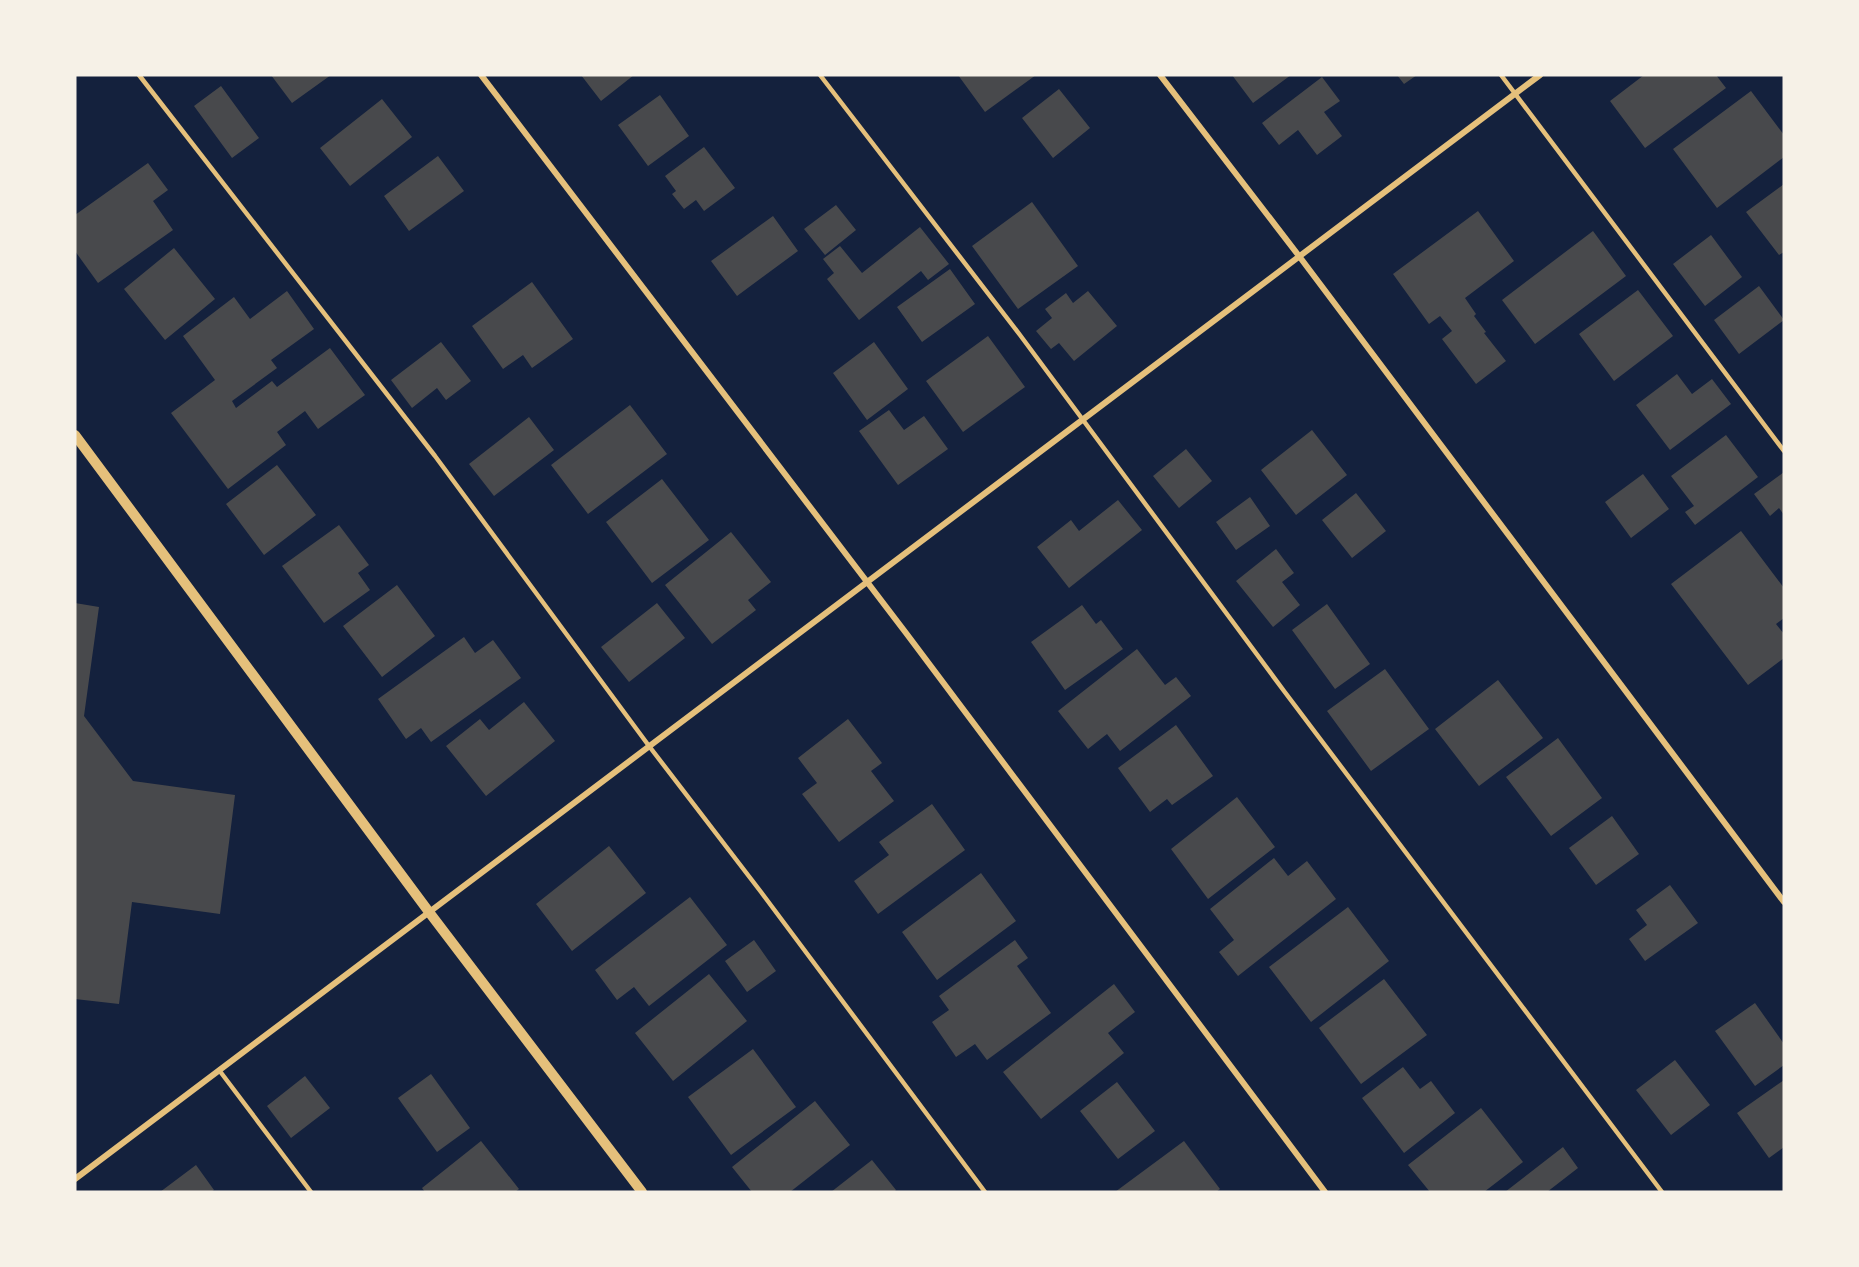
<svg xmlns="http://www.w3.org/2000/svg" width="1859" height="1267" viewBox="0 0 1859 1267" font-family="Inter,sans-serif">
	<style>
		.building { fill: #48494c }
		.lines { fill: none; stroke-linecap: round; stroke-linejoin: round }
		.service { stroke: #e5c07b; stroke-width: 4.5 }
		.minor { stroke: #e5c07b; stroke-width: 6 }
		.tertiary { stroke: #e5c07b; stroke-width: 10 }
	</style>
	<rect width="100%" height="100%" fill="#14213d"/>
	<path class="building" d="M271,75H331L292,103Z
		M581,75H634L601,101Z
		M958,75H1036L985,112Z
		M1232,75H1291L1253,103Z
		M1397,75H1417L1404,84Z
		M1644,75H1716L1726,88L1645,148L1610,101Z
		M1322,77L1340,101L1324,112L1342,136L1317,155L1298,130L1279,145L1262,123Z
		M221,86L259,138L232,158L194,106Z
		M1059,89L1090,128L1053,158L1022,118Z
		M1751,91L1784,135V157L1717,208L1673,149Z
		M660,95L689,136L648,166L618,125Z
		M382,99L412,137L350,186L320,148Z
		M704,147L735,188L704,211L696,200L684,209L672,194L676,191L665,176Z
		M438,156L464,191L409,231L384,196Z
		M148,163L168,190L153,201L173,230L98,283L75,251V215Z
		M1784,184V252L1779,255L1746,212Z
		M1032,202L1078,266L1018,309L972,246Z
		M836,205L856,230L825,255L804,229Z
		M1478,211L1514,261L1465,298L1476,314L1474,316L1486,332L1484,333L1506,361L1476,384L1442,339L1452,331L1440,316L1429,324L1393,274Z
		M773,216L798,251L737,296L711,261Z
		M920,227L949,264L928,280L921,271L859,320L827,279L834,273L823,259L840,246L862,273Z
		M1593,231L1626,276L1535,344L1502,300Z
		M1711,235L1742,277L1705,306L1673,264Z
		M174,248L215,299L165,340L124,289Z
		M950,269L975,304L922,342L897,307Z
		M532,282L573,339L532,368L523,355L503,369L472,326Z
		M1759,286L1784,320L1739,354L1714,320Z
		M1638,290L1673,336L1614,381L1579,334Z
		M287,291L314,329L271,360L277,368L232,401L236,408L272,381L277,387L330,348L365,395L318,429L305,411L277,432L286,445L228,489L171,413L215,380L183,336L234,297L250,319Z
		M1088,291L1117,326L1074,361L1059,343L1051,349L1036,331L1052,318L1045,309L1066,293L1073,303Z
		M988,336L1025,387L963,432L926,381Z
		M441,342L471,381L446,400L437,388L412,408L391,380Z
		M874,342L908,389L867,420L833,373Z
		M1677,374L1692,394L1712,379L1731,404L1670,450L1636,405Z
		M630,405L667,454L588,514L551,465Z
		M889,410L904,430L924,416L948,449L898,485L859,431Z
		M529,417L554,450L494,496L469,464Z
		M1312,430L1347,475L1296,515L1261,470Z
		M1726,435L1758,477L1695,525L1685,512L1694,506L1671,476Z
		M1186,449L1212,481L1179,508L1153,476Z
		M277,465L316,515L264,555L226,504Z
		M1784,472V515L1779,508L1770,516L1754,494Z
		M1643,474L1669,509L1631,538L1605,502Z
		M662,479L709,540L652,583L606,522Z
		M1356,493L1386,531L1352,558L1322,520Z
		M1250,497L1270,526L1236,550L1216,522Z
		M1118,500L1142,530L1069,588L1037,547L1071,520L1079,531Z
		M339,525L369,565L358,573L370,590L324,623L282,566Z
		M1741,531L1784,588V618L1776,624L1784,634V658L1748,685L1671,584Z
		M731,532L771,582L748,600L756,610L712,644L665,585Z
		M1276,549L1294,573L1282,582L1300,605L1273,627L1236,581Z
		M397,585L435,636L382,677L343,626Z
		M75,603L99,607L84,716L133,781L235,795L220,914L132,902L119,1004L75,999Z
		M657,603L685,638L629,682L601,647Z
		M1327,604L1370,664L1335,689L1292,630Z
		M1082,605L1096,624L1101,620L1123,649L1065,690L1031,642Z
		M464,637L475,653L493,640L521,678L431,742L421,728L406,739L378,699Z
		M1137,649L1165,685L1176,677L1191,696L1120,751L1107,734L1088,749L1058,711Z
		M1385,669L1429,729L1371,771L1327,711Z
		M1498,680L1543,738L1479,786L1435,729Z
		M524,702L555,741L486,796L446,746L480,719L489,730Z
		M848,719L882,763L871,771L894,801L839,842L802,794L817,783L798,758Z
		M1176,725L1213,776L1172,805L1167,799L1150,812L1118,768Z
		M1558,738L1602,798L1551,836L1506,777Z
		M1237,797L1275,847L1208,899L1171,849Z
		M932,804L965,850L878,914L854,881L889,855L879,842Z
		M1612,816L1639,854L1596,885L1569,848Z
		M609,846L646,893L572,951L536,904Z
		M1274,858L1288,876L1307,861L1336,899L1238,976L1219,952L1234,940L1210,909Z
		M981,873L1016,921L937,980L902,932Z
		M1670,885L1698,923L1645,961L1629,939L1647,925L1636,910Z
		M690,897L727,945L649,1006L634,987L617,1000L595,970Z
		M1348,907L1389,961L1311,1022L1269,967Z
		M754,940L776,971L747,992L725,961Z
		M1015,940L1028,958L1017,966L1051,1013L987,1060L975,1044L956,1057L932,1022L949,1010L939,996Z
		M709,974L747,1021L673,1081L635,1033Z
		M1384,979L1427,1035L1361,1084L1319,1028Z
		M1114,984L1135,1012L1108,1033L1124,1053L1041,1119L1003,1072Z
		M1755,1003L1784,1044V1065L1755,1086L1715,1031Z
		M753,1049L796,1107L731,1155L688,1097Z
		M1675,1060L1710,1105L1671,1135L1636,1090Z
		M1403,1067L1420,1089L1431,1081L1455,1113L1404,1153L1362,1098Z
		M431,1074L470,1128L437,1152L398,1098Z
		M305,1076L330,1108L291,1138L267,1106Z
		M1784,1080V1147L1769,1158L1737,1113Z
		M1117,1082L1155,1131L1118,1159L1080,1111Z
		M815,1101L850,1145L790,1192H752L732,1167Z
		M1481,1108L1523,1162L1484,1192H1430L1408,1165Z
		M481,1141L519,1189L515,1192H425L422,1188Z
		M1184,1141L1220,1189L1216,1192H1115Z
		M1563,1147L1578,1168L1547,1192H1505Z
		M872,1160L896,1190L894,1192H831Z
		M196,1165L214,1190L211,1192H160Z"/>
	<g class="lines">
		<path class="service" d="M139,75L435,456L649,746L761,892L985,1192
			M820,75L1020,335L1284,691L1662,1192
			M1501,75L1784,451
			M219,1070L311,1192"/>
		<path class="minor" d="M481,75L906,633L1325,1192
			M1160,75L1299,256L1784,902
			M75,1179L1540,75"/>
		<path class="tertiary" d="M75,435L429,912L642,1192"/>
	</g>
	<rect width="1859" height="1267" fill="none" stroke="#f6f1e7" stroke-width="153"/>
</svg>
